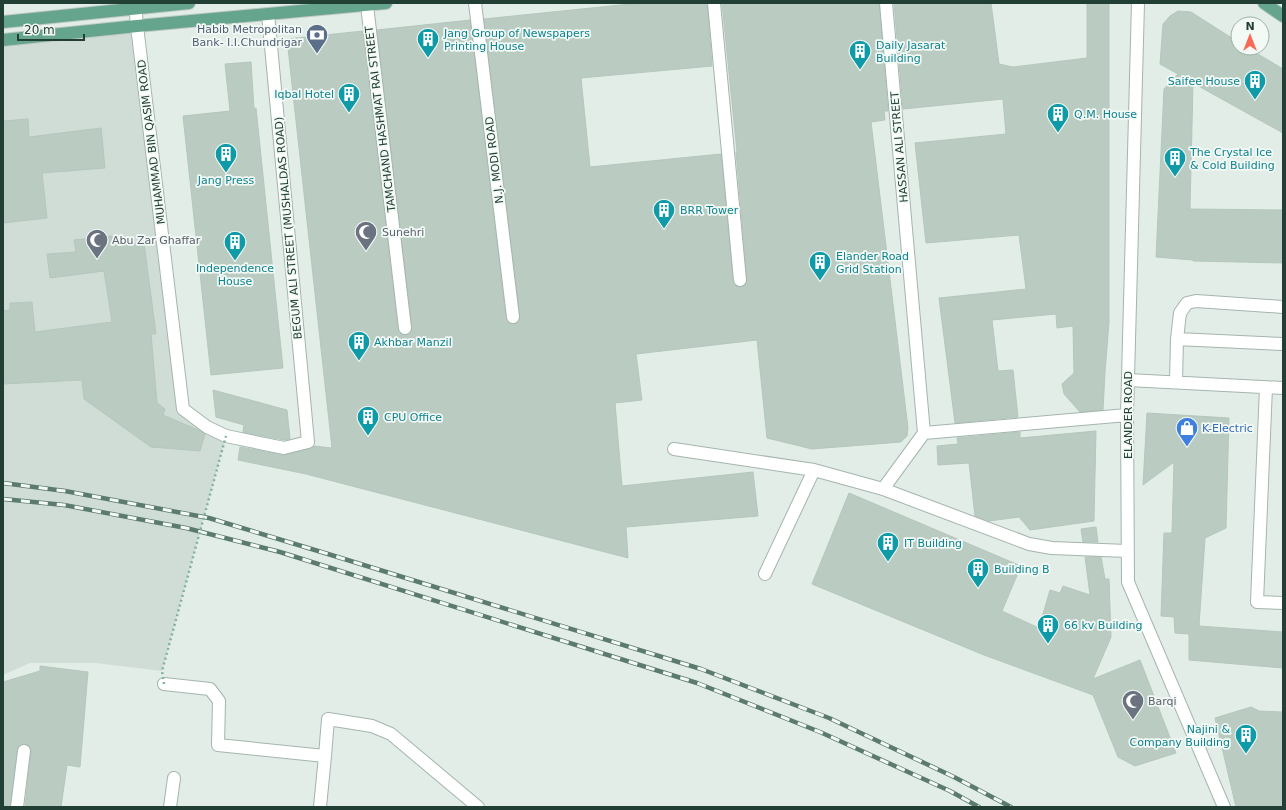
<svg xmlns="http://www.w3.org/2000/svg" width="1286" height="810" viewBox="0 0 1286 810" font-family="'DejaVu Sans',sans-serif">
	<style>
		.built { fill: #d0ddd6 }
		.building { fill: #bacbc2; stroke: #b4c7bd }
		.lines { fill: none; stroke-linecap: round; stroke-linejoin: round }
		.lane-casing { stroke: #a4b5ae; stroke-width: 14 }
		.street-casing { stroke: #a4b5ae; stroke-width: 14 }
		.secondary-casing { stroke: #a0b9ae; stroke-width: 14 }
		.primary-casing { stroke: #c1c9c6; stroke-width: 14 }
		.lane { stroke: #fff; stroke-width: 12 }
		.street { stroke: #fff; stroke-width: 12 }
		.secondary { stroke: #fff; stroke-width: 12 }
		.primary { stroke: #65a58d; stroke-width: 12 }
		.rail-casing { stroke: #5c7b6f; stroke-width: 4.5 }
		.rail { stroke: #f3f9f5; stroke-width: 3; stroke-dasharray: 9; stroke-linecap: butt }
		.path-bridge { stroke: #81b29d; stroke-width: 2.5; stroke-dasharray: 2 3; stroke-linecap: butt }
		.labels { text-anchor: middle; stroke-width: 3.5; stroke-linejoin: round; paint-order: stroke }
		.service-label { font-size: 11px; fill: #4e5e75; stroke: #f3f9f5; text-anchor: end }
		.culture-label { font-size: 11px; fill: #0d838f; stroke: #f3f9f5; text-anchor: start }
		.street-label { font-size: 11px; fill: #213f34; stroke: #f3f9f5 }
		.worship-label { font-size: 11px; fill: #5b616d; stroke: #f3f9f5; text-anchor: start }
		.shop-label { font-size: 11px; fill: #366cbe; stroke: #f3f9f5; text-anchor: start }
	</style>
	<rect width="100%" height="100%" fill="#e2ede7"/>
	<path class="built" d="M137,25L183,408L226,436L162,671L95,663H30L3,675V40Z"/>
	<path class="building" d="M640,3H707L712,66L581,78L590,167L721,154L733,281L734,285L740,287L745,286L747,279L736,152H737L722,3H879L888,111H884L885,120L871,122L908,428L907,436L901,442L812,449L767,438L757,340L636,354L642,400L615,403L622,486L753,472L758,516L626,527L628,558L306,474L238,460L240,447L283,455L310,449L314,446L332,448L287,39L363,31L398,329L399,333L405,335L410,334L412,327L377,30L470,20L506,318L507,322L514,324L518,323L520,316L484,19Z
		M894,3H991L999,64L1013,67L1087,58V3H1109V322L1105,372L1103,410L1080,412L1064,394L1062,384L1074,373L1073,326L1057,328L1056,314L992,320L998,371L1013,370L1018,417L955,423L939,298L1026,289L1019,235L926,243L915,143L1006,134L1003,99L903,109Z
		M1178,11L1191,12L1238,42V48H1248L1283,69V133L1193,83L1190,209L1283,210V263L1193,261V260L1156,257L1164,89L1178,74L1160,64L1163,24L1170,16Z
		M251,62L254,109L256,108L283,368L211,375L183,116L230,111L225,64Z
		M28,119L29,137L101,128L105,168L42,173L47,218L3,223V121Z
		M112,236L113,246L144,243L156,334H151L157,403L165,409L163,415L198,430L205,434L200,451L151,447L84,399L82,380L3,384V311L10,310V303L32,302L35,332L112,322L104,271L50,278L47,254L76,252L74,240Z
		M213,390L287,410L290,439L284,440L243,432L244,425L216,417Z
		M1147,413L1229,418L1226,528L1205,538L1199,626L1283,632V668L1189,660V634L1175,633L1174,617L1161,616L1164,533H1172L1174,462L1143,485Z
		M1096,431L1094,521L1030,530L1019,517L989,521L975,516L969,463L938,465L937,446L958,444L957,438L1020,432V438Z
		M849,493L1021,566L1002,611L1039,628L1050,590L1060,593L1063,586L1090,595L1085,557H1101L1105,579H1109L1111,637L1093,679L1140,660L1176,753L1135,766L1118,757L1093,695L984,655L812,584Z
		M1096,527L1098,542H1083L1081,529Z
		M40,666L88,672L80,767L67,765L61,807H25L31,752L28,745L25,744H21L17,750L10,807H3V682L40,671Z
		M1251,707L1259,711L1283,712V807H1236L1215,718Z"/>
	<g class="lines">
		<g class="lane-casing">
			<path id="lane" d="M1177,339L1283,344
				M1128,380L1283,388
				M1176,382L1177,339L1180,313L1187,303L1196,301L1283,307
				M1266,387L1257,602L1283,603"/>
		</g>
		<g class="street-casing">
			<path id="street" d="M475,3L513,317
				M714,3L740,280
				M1138,3L1127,415L1128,582L1224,807
				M367,5L405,328
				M137,26L183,409L207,427L226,436L284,448L308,442L268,14
				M924,433L1127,415
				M674,449L814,470L883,489L1029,544L1052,548L1127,551
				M883,489L924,433L886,3
				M765,574L814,470
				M164,684L210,689L219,701L218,745L325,756L320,807
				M325,756L328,719L372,726L391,734L478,807
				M17,807L24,751
				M170,807L174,778"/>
		</g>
		<g class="secondary-casing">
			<path id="secondary" d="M135,3L137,26"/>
		</g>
		<g class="primary-casing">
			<path id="primary" d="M1264,3L1283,16
				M3,22L189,3
				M3,40L137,26L386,3"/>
		</g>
		<use href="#lane" class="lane"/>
		<use href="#street" class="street"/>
		<use href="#secondary" class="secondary"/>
		<use href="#primary" class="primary"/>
		<g class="rail-casing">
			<path id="rail" d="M3,483L65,491L209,518L328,554L701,669L829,718L954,777L1011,807
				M3,499L64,505L186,528L280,552L697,683L820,732L950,791L979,807"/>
		</g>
		<use href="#rail" class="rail"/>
		<path class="path-bridge" d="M164,684L162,671L226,436"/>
	</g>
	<defs>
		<g id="bank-pin" transform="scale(1.15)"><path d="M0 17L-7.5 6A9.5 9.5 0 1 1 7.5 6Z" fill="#5c6f8a" stroke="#f3f9f5"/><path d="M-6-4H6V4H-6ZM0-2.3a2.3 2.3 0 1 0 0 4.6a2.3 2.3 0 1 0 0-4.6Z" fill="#fff"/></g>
		<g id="building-pin" transform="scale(1.15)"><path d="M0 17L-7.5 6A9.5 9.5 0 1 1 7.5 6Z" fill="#0f9aa8" stroke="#f3f9f5"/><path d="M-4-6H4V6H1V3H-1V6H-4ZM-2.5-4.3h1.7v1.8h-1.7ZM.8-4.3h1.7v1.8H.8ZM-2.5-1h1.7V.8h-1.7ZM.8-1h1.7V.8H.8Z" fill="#fff"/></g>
		<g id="mosque-pin" transform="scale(1.15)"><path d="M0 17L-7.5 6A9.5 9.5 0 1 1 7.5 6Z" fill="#6b7280" stroke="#f3f9f5"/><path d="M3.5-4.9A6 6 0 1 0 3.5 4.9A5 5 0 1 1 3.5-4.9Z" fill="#fff"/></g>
		<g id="shop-pin" transform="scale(1.15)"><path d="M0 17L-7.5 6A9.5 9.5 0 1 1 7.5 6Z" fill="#3f7fe0" stroke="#f3f9f5"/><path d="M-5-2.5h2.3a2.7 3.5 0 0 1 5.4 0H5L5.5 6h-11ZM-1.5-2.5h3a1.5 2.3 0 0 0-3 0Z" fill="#fff"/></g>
	</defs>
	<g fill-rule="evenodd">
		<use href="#bank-pin" x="317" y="35"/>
		<use href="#building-pin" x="428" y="39"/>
		<use href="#building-pin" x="860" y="51"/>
		<use href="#building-pin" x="1255" y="81"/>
		<use href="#building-pin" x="349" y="94"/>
		<use href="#building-pin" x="1058" y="114"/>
		<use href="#building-pin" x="226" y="154"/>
		<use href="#building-pin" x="1175" y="158"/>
		<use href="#building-pin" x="664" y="210"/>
		<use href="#mosque-pin" x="366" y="232"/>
		<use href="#mosque-pin" x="97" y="240"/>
		<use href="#building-pin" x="235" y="242"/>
		<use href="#building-pin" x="820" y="262"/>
		<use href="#building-pin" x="359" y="342"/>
		<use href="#building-pin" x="368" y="417"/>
		<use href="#shop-pin" x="1187" y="428"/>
		<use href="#building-pin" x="888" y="543"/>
		<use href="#building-pin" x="978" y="569"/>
		<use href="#building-pin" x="1048" y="625"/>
		<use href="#mosque-pin" x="1133" y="701"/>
		<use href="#building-pin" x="1246" y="735"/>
	</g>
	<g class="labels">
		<g class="service-label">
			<text x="302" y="33">Habib Metropolitan<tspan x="302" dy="13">Bank- I.I.Chundrigar</tspan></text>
		</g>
		<g class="culture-label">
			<text x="444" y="37">Jang Group of Newspapers<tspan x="444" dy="13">Printing House</tspan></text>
			<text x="876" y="49">Daily Jasarat<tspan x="876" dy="13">Building</tspan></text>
			<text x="1240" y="85" text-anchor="end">Saifee House</text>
			<text x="334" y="98" text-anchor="end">Iqbal Hotel</text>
			<text x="1074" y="118">Q.M. House</text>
			<text x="1190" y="156">The Crystal Ice<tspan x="1190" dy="13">&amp; Cold Building</tspan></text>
			<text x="226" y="184" text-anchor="middle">Jang Press</text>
			<text x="680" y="214">BRR Tower</text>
			<text x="836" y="260">Elander Road<tspan x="836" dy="13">Grid Station</tspan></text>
			<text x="235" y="272" text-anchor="middle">Independence<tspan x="235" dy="13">House</tspan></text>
			<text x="374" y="346">Akhbar Manzil</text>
			<text x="384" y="421">CPU Office</text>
			<text x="904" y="547">IT Building</text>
			<text x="994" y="573">Building B</text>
			<text x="1064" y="629">66 kv Building</text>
			<text x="1230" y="733" text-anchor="end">Najini &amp;<tspan x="1230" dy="13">Company Building</tspan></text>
		</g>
		<g class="street-label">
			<text transform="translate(380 119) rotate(-97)" y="4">TAMCHAND HASHMAT RAI STREET</text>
			<text transform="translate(151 142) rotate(-97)" y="4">MUHAMMAD BIN QASIM ROAD</text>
			<text transform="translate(899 147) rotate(-95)" y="4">HASSAN ALI STREET</text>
			<text transform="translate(494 160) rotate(-97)" y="4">N.J. MODI ROAD</text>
			<text transform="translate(288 228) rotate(-95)" y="4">BEGUM ALI STREET (MUSHALDAS ROAD)</text>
			<text transform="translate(1128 415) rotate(-90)" y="4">ELANDER ROAD</text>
		</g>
		<g class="worship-label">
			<text x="382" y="236">Sunehri</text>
			<text x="112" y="244">Abu Zar Ghaffar</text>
			<text x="1148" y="705">Barqi</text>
		</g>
		<g class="shop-label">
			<text x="1202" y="432">K-Electric</text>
		</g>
	</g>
	<rect width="1286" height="810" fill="none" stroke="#213f34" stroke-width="8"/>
	<g transform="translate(1250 36)"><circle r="19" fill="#f3f9f5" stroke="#9fafa8"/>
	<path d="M0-3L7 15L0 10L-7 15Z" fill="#f86a55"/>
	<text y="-6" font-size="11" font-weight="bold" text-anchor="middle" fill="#213f34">N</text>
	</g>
	<path d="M18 34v6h66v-6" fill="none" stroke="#213f34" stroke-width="2"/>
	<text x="24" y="34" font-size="12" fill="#213f34" stroke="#f3f9f5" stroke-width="3" paint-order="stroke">20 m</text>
</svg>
